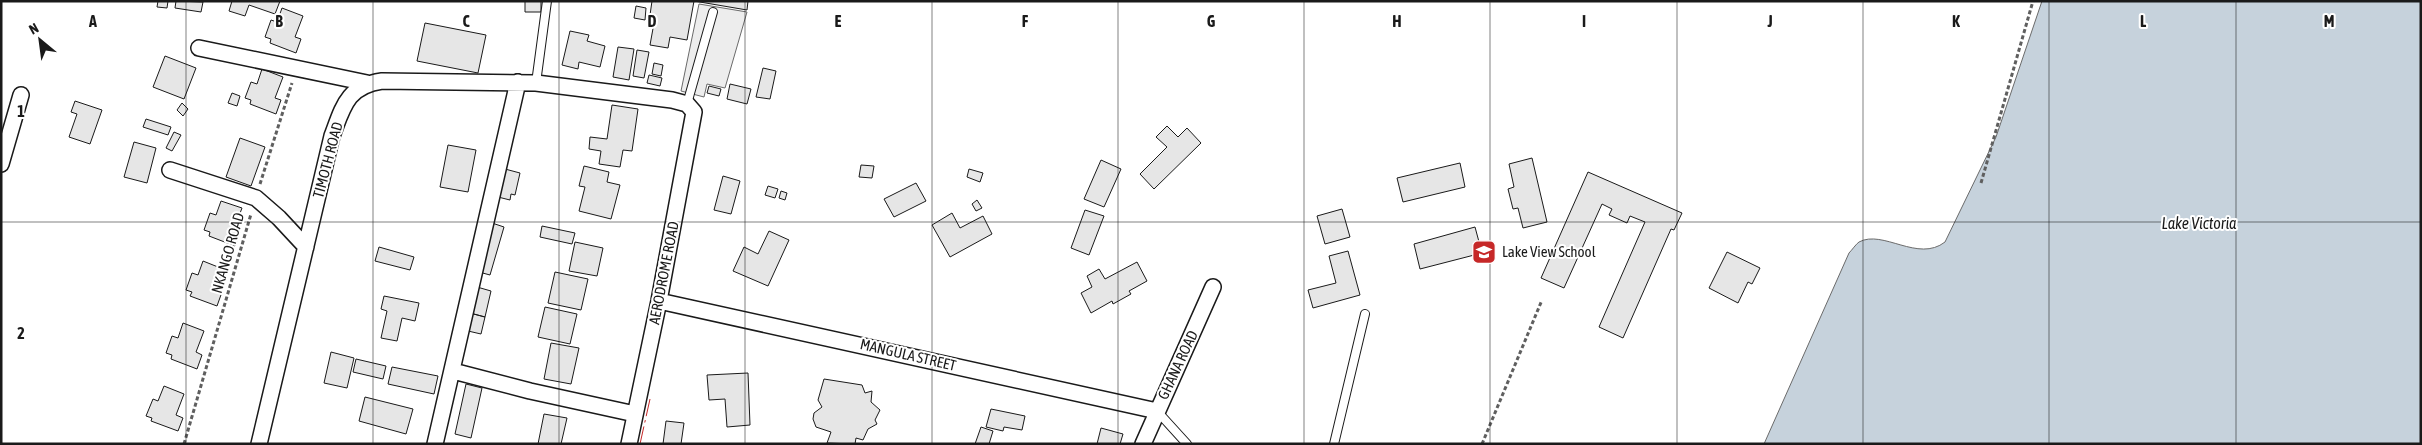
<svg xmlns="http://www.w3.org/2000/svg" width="2422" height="445" viewBox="0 0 2422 445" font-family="'Asap Condensed',sans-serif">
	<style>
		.parking { fill: #ededed; stroke: #6a6a6a }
		.water { fill: #c6d2dc; stroke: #6a6a6a }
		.building { fill: #e6e6e6; stroke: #1a1a1a }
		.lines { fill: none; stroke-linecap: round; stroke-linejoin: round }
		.service-casing { stroke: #1a1a1a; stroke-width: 10 }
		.minor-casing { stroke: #1a1a1a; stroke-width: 18 }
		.path { stroke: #5f5f5f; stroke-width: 3; stroke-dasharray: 4 2.5; stroke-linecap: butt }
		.service { stroke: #fff; stroke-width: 8 }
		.minor { stroke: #fff; stroke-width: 15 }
		.power { stroke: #c62828; stroke-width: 1; stroke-dasharray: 18 4 2.5 4; stroke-linecap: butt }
		.grid { fill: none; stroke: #1a1a1a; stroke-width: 1; stroke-opacity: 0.55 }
		.labels { text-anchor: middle; stroke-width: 4; stroke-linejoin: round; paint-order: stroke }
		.street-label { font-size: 15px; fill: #1a1a1a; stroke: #fff }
		.poi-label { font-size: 15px; fill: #1a1a1a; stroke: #fff; text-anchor: start }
		.water-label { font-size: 16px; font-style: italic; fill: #1a1a1a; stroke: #fff }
		.grid-label { font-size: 16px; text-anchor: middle; font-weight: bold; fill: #1a1a1a; stroke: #fff; stroke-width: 4; stroke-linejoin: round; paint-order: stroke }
	</style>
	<rect width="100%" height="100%" fill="#fff"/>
	<path class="parking" d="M699,4L747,12L725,88L707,84L704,97L681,91Z"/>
	<path class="water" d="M2042,1H2421V444H1764L1849,253C1852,250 1856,244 1859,242C1883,229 1918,263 1945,242L1996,137Z"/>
	<path class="building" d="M158,1H168L167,8L157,7Z
		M176,1L203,2L201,12L175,8Z
		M232,1H280L275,14L249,5L245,16L229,11Z
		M525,1H541V12H525Z
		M652,1H694L687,40L670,37L668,48L650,45L654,23L649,22Z
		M694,1H748L747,10Z
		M636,6L646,8L645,20L634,18Z
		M282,8L303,16L295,37L301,39L296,53L270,43L271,39L265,37L271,20L277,22Z
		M425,23L486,35L478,73L417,61Z
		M570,31L589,35L587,41L605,46L600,67L579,62L578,69L562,65Z
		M618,47L634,49L629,80L613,77Z
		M637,50L649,52L644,78L633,76Z
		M165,56L196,68L184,99L153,87Z
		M654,63L663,65L661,76L652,74Z
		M763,68L776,71L770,99L756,97Z
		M262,69L283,77L275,98L281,100L276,114L250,104L251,100L245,98L251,82L257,84Z
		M649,75L662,78L660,86L647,83Z
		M730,84L751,89L747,104L727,99Z
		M709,86L721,89L719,96L707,93Z
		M232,93L240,96L237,106L228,103Z
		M75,101L102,110L90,144L69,137L77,114L71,112Z
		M182,103L188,109L183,116L177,110Z
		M612,105L638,109L632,151L623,150L620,167L599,164L601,151L589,149L590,137L607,139Z
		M146,119L171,127L168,135L143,127Z
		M1167,126L1178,137L1187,128L1201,143L1154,189L1140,174L1167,147L1156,137Z
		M174,132L181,135L172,151L166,148Z
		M240,138L265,147L251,186L226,177Z
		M134,142L156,148L147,183L124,177Z
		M448,145L476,150L468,192L440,187Z
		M1532,158L1547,222L1523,228L1518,208L1513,209L1508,189L1514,187L1509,164Z
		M1101,160L1121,169L1104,207L1084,199Z
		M1460,163L1465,187L1403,202L1397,178Z
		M861,165L874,166L872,178L859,177Z
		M584,166L609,172L607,182L620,185L611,219L579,211L585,187L579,186Z
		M505,169L520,173L515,195L511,194L510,200L498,197Z
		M969,169L983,173L980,182L967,177Z
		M1588,172L1682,213L1674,230L1671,229L1623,338L1599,327L1645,222L1630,216L1627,223L1609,215L1612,209L1602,204L1564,288L1541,278Z
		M723,176L740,181L731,214L714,210Z
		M916,183L926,201L894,217L884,199Z
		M768,186L778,189L775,198L765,195Z
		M781,191L787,193L785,200L779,198Z
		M977,200L982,208L976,211L972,204Z
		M221,201L242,208L234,229L240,232L235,246L209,236L210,232L204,230L210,213L216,215Z
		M1342,209L1350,237L1325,244L1317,216Z
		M1085,210L1104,216L1089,255L1071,248Z
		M952,213L960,228L983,216L992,234L950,257L932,225Z
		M492,223L504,227L490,275L479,272Z
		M542,226L575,233L572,244L540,237Z
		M1475,227L1482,253L1420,269L1414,244Z
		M769,231L789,240L768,286L733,271L744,247L758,254Z
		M575,242L603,248L597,276L569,271Z
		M379,247L414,257L410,270L375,261Z
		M1348,251L1360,295L1313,308L1308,290L1336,283L1329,256Z
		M1727,252L1760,268L1752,284L1748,282L1738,303L1709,288Z
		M203,261L223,269L216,290L222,292L217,306L190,296L192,292L186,290L192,273L198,275Z
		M1137,262L1147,281L1129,291L1131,294L1113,304L1112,301L1091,313L1081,293L1092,287L1087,276L1099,269L1105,279Z
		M555,272L588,279L581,310L548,303Z
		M477,287L491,291L485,317L470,313Z
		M384,296L419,303L415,321L402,318L397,341L381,338L387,311L381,309Z
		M545,307L577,314L570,344L538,337Z
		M470,313L485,317L481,334L468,331Z
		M183,323L204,331L196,352L202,355L197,369L171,359L172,355L166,353L172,336L178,338Z
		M551,343L579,348L571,384L544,379Z
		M331,352L354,358L347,388L324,383Z
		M356,359L386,366L383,379L353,372Z
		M392,367L438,376L434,394L388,384Z
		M748,373L750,425L727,427L725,399L709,400L707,375Z
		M824,379L862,385L865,393L872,391L871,402L880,410L875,420L877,424L868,429L863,440L856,438L855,444L827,443L831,432L816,427L813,419L814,413L822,407L818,400Z
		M466,384L482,388L471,438L455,434Z
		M164,386L184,394L176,415L183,418L178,431L151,421L152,418L146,416L153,399L158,401Z
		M365,397L413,409L406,434L359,421Z
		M991,409L1025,416L1022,430L1004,427L1003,431L986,427Z
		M544,414L567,418L561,444H538Z
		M666,421L684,423L681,444H663Z
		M981,427L993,431L989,444H975Z
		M1101,428L1123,434L1120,444H1097Z"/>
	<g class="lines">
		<g class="service-casing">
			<path id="service" d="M536,83L547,1
				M687,104L713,12
				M1157,411L1187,444
				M1334,444L1365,314"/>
		</g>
		<g class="minor-casing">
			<path id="minor" d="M199,48L367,83
				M1,164L21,95
				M170,170L256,198L279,218L306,247
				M659,301L1157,411
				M453,371L530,391L635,414
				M259,444L332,136C343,107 347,86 382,81L536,83L672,100L687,104L694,112L659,301L629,444
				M435,444L518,82
				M1143,444L1213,287"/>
		</g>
		<path class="path" d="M1981,183L2033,1
			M260,184L292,83
			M184,444L251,214
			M1482,444L1542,300"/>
		<use href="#service" class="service"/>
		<use href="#minor" class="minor"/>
		<path class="power" d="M640,444L650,399"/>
	</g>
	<path class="grid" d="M186,1V444M373,1V444M559,1V444M745,1V444M932,1V444M1118,1V444M1304,1V444M1490,1V444M1677,1V444M1863,1V444M2049,1V444M2236,1V444M1,222H2421"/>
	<defs>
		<g id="school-square" transform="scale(1.25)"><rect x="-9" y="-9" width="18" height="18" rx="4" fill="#c62828" stroke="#fff"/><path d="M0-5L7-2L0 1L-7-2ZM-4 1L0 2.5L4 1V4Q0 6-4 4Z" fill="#fff"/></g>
	</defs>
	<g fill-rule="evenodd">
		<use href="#school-square" x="1484" y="252"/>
	</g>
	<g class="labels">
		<g class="street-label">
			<text transform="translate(328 160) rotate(-75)" y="5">TIMOTH ROAD</text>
			<text transform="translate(228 253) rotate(-74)" y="5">NKANGO ROAD</text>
			<text transform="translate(664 273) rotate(-79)" y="5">AERODROME ROAD</text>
			<text transform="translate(908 355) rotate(13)" y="5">MANGULA STREET</text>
			<text transform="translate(1178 365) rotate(-65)" y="5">GHANA ROAD</text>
		</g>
		<g class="poi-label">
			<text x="1502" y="257">Lake View School</text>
		</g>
		<g class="water-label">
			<text x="2199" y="229">Lake Victoria</text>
		</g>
	</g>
	<g class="grid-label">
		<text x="93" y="27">A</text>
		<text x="279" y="27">B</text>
		<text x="466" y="27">C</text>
		<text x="652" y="27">D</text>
		<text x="838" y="27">E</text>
		<text x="1025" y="27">F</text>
		<text x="1211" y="27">G</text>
		<text x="1397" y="27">H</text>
		<text x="1584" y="27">I</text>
		<text x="1770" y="27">J</text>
		<text x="1956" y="27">K</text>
		<text x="2143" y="27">L</text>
		<text x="2329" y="27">M</text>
		<text x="21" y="117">1</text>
		<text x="21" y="339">2</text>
	</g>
	<rect width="2422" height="445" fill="none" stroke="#1a1a1a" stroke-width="5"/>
	<g transform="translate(40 40) rotate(331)" stroke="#ffffff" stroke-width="4" paint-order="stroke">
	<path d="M0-4L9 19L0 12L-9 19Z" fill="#1a1a1a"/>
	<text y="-8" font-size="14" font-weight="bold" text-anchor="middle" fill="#1a1a1a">N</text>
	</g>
</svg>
